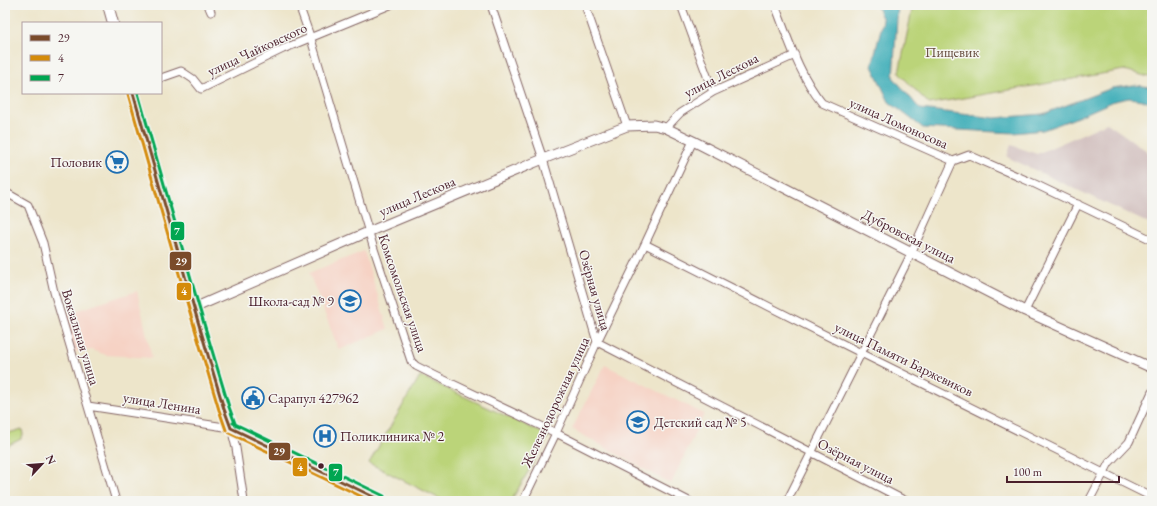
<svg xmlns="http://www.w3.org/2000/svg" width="1157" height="506" viewBox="0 0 1157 506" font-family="'EB Garamond',serif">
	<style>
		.built { fill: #f6d2c4 }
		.industrial { fill: #d1bfbe }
		.green { fill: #bbd479; stroke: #827a52 }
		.water { fill: #3dadb8; stroke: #446672 }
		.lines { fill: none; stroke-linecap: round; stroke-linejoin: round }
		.minor-casing { stroke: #836463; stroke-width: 9 }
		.tertiary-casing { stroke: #836463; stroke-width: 11 }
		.secondary-casing { stroke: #836463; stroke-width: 12 }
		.minor { stroke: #fff; stroke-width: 7 }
		.tertiary { stroke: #fff; stroke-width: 9 }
		.secondary { stroke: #fff; stroke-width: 10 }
		.bus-1-casing { stroke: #f6f6f2; stroke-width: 6 }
		.bus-2-casing { stroke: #f6f6f2; stroke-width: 6 }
		.bus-3-casing { stroke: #f6f6f2; stroke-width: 6 }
		.bus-1 { stroke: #7a4b2a; stroke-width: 3 }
		.bus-2 { stroke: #d48b09; stroke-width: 3 }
		.bus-3 { stroke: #00a651; stroke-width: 3 }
		.bus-dot { fill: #4a1f2b; stroke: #f6f6f2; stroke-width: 1.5 }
		.labels { text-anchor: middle; stroke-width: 3; stroke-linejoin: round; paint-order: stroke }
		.street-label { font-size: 14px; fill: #4a1f2b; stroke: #f6f6f2 }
		.park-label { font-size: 14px; fill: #664c3e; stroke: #f6f6f2 }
		.poi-label { font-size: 14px; fill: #4a1f2b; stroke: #f6f6f2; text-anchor: start }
		.line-badge { stroke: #f6f6f2; stroke-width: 1.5 }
		.badge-label { font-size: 11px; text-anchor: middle; font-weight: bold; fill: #fff }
	</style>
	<rect width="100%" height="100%" fill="#f6f6f2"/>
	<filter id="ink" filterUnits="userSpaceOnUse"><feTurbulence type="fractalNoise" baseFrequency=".025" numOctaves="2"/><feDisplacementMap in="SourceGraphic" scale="8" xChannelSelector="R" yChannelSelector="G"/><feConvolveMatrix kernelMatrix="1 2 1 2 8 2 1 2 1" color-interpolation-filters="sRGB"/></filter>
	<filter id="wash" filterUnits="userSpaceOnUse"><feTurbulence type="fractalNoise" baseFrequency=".012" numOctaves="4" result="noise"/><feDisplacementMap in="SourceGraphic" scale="16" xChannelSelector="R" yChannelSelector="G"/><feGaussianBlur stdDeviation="0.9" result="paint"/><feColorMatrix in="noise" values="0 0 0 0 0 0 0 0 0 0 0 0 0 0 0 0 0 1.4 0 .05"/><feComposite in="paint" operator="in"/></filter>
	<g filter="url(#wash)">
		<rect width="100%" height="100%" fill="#ede5ca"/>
		<path class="built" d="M364,251L388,329L339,350L309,273Z
			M137,291L152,358L106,355L92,350L74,352L63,315Z
			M605,365L704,414L671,484L572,429Z"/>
		<path class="industrial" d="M1107,123L1147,151L1152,165V225L1007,157L1011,145L1037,154Z"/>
		<path class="green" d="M913,5H1152V78L1124,70L929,104L899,73Z
			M420,376L549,436L511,501H444L369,463Z
			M22,429L23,435L21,439L5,447V434Z"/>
		<path class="water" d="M876,5H898L893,77L920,109L995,118L1043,114L1112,88L1134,85L1152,87V104L1142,100L1129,98L1114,101L1073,119L1043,130L1014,133L923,128L889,102L872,66L883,20Z"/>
	</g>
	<g filter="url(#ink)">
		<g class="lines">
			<g class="minor-casing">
				<path id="minor" d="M208,5L211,12
					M299,5L311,39L373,246L411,361L416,366L436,376L556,433L689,501
					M491,5L543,159L597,342L906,501
					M585,5L627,126
					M681,5L713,92
					M775,5C788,38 799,75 822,103L953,161L969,155L1035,184L1152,240
					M161,78L181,71L193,79L201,89L283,49L390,5
					M666,128L680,113L713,92L795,55
					M5,192L28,205L43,243L54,292L116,501
					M645,244L861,353L1152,497
					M1025,311L1078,204
					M88,406L231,428L236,448L244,501
					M523,501L556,433L597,342L645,244L693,141
					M787,501L908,260L953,161
					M1089,501L1109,463L1129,442L1152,392"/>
			</g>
			<g class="tertiary-casing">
				<path id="tertiary" d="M194,308L368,232L543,159L627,126L654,125L666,128L693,141L1025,311L1152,368"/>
			</g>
			<g class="secondary-casing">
				<path id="secondary" d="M108,5L113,23
					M133,93L194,308L224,409L231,428L382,501"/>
			</g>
			<use href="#minor" class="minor"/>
			<use href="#tertiary" class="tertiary"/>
			<use href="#secondary" class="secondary"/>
			<g class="bus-1-casing">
				<path id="bus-1" d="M133,93L194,308L224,409L231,428
					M231,428L382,501"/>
			</g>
			<g class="bus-2-casing">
				<path id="bus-2" d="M128,94L189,309L219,410L226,430
					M229,433L371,501"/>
			</g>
			<g class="bus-3-casing">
				<path id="bus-3" d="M138,93L199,307L229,407L236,426
					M233,423L384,496"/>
			</g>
			<use href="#bus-1" class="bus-1"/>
			<use href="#bus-2" class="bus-2"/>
			<use href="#bus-3" class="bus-3"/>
		</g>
	</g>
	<defs>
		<g id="supermarket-ring" transform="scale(1.15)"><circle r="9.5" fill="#f6f6f2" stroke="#1f6fb2" stroke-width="1.5"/><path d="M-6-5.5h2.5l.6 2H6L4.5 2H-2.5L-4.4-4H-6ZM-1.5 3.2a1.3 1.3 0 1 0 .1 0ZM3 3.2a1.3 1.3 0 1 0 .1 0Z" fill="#1f6fb2"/></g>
		<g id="school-ring" transform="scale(1.15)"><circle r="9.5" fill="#f6f6f2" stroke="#1f6fb2" stroke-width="1.5"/><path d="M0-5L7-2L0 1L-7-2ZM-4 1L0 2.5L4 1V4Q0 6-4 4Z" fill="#1f6fb2"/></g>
		<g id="civic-ring" transform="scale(1.15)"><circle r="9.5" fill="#f6f6f2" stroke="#1f6fb2" stroke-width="1.5"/><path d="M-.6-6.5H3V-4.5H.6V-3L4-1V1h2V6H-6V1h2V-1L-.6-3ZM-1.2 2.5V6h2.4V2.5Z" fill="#1f6fb2"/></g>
		<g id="hospital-ring" transform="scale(1.15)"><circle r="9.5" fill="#f6f6f2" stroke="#1f6fb2" stroke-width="1.5"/><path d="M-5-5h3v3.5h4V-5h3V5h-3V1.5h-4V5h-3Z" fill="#1f6fb2"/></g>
	</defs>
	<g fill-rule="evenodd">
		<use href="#supermarket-ring" x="117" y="162"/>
		<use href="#school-ring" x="350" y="301"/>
		<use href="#civic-ring" x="253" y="398"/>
		<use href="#school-ring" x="638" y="422"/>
		<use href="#hospital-ring" x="325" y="436"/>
	</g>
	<circle class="bus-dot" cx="321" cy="466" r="3.5"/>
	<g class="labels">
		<g class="street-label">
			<text transform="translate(257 49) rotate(-25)" y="5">улица Чайковского</text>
			<text transform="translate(721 75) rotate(-27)" y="5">улица Лескова</text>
			<text transform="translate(899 123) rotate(24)" y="5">улица Ломоносова</text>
			<text transform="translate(417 196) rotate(-23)" y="5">улица Лескова</text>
			<text transform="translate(909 236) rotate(27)" y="5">Дубровская улица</text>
			<text transform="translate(595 290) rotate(74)" y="5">Озёрная улица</text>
			<text transform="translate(403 293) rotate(71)" y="5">Комсомольская улица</text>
			<text transform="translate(81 337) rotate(73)" y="5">Вокзальная улица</text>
			<text transform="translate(904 359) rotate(26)" y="5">улица Памяти Баржевиков</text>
			<text transform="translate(555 402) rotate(-65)" y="5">Железнодорожная улица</text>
			<text transform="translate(162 403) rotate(9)" y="5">улица Ленина</text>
			<text transform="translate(856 461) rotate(27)" y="5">Озёрная улица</text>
		</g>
		<g class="park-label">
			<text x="952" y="57">Пищевик</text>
		</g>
		<g class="poi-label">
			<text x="102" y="167" text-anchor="end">Половик</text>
			<text x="334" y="306" text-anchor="end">Школа-сад № 9</text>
			<text x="268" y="403">Сарапул 427962</text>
			<text x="654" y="427">Детский сад № 5</text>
			<text x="340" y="441">Поликлиника № 2</text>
		</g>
	</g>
	<g class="line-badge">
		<rect x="170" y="221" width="15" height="20" rx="4" fill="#00a651"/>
		<rect x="169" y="251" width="23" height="20" rx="4" fill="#7a4b2a"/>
		<rect x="176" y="282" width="16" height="19" rx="4" fill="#d48b09"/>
		<rect x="268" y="442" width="23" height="19" rx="4" fill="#7a4b2a"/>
		<rect x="292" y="457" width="16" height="20" rx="4" fill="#d48b09"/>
		<rect x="328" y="463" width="15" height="19" rx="4" fill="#00a651"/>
	</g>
	<g class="badge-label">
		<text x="177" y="235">7</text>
		<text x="181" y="265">29</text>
		<text x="184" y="295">4</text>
		<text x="279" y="455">29</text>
		<text x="300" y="471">4</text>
		<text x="336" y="476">7</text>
	</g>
	<rect width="1157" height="506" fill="none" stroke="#f6f6f2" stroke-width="20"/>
	<rect x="22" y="22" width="140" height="72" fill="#f6f6f2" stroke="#b1a0a2"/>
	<rect x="30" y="35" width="20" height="6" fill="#7a4b2a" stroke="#b1a0a2"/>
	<text x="58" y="42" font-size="12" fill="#4a1f2b">29</text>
	<rect x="30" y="55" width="20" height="6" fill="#d48b09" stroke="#b1a0a2"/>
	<text x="58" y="62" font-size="12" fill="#4a1f2b">4</text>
	<rect x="30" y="75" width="20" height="6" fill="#00a651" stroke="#b1a0a2"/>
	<text x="58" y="82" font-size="12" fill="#4a1f2b">7</text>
	<g transform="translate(42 464) rotate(64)" stroke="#f6f6f2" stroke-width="3" paint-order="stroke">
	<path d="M0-3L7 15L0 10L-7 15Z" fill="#4a1f2b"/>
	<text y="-6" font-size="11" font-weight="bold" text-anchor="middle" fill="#4a1f2b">N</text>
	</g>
	<path d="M1007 476v6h112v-6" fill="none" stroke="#4a1f2b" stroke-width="2"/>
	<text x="1013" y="476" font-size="12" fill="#4a1f2b" stroke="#f6f6f2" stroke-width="3" paint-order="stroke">100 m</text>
</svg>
